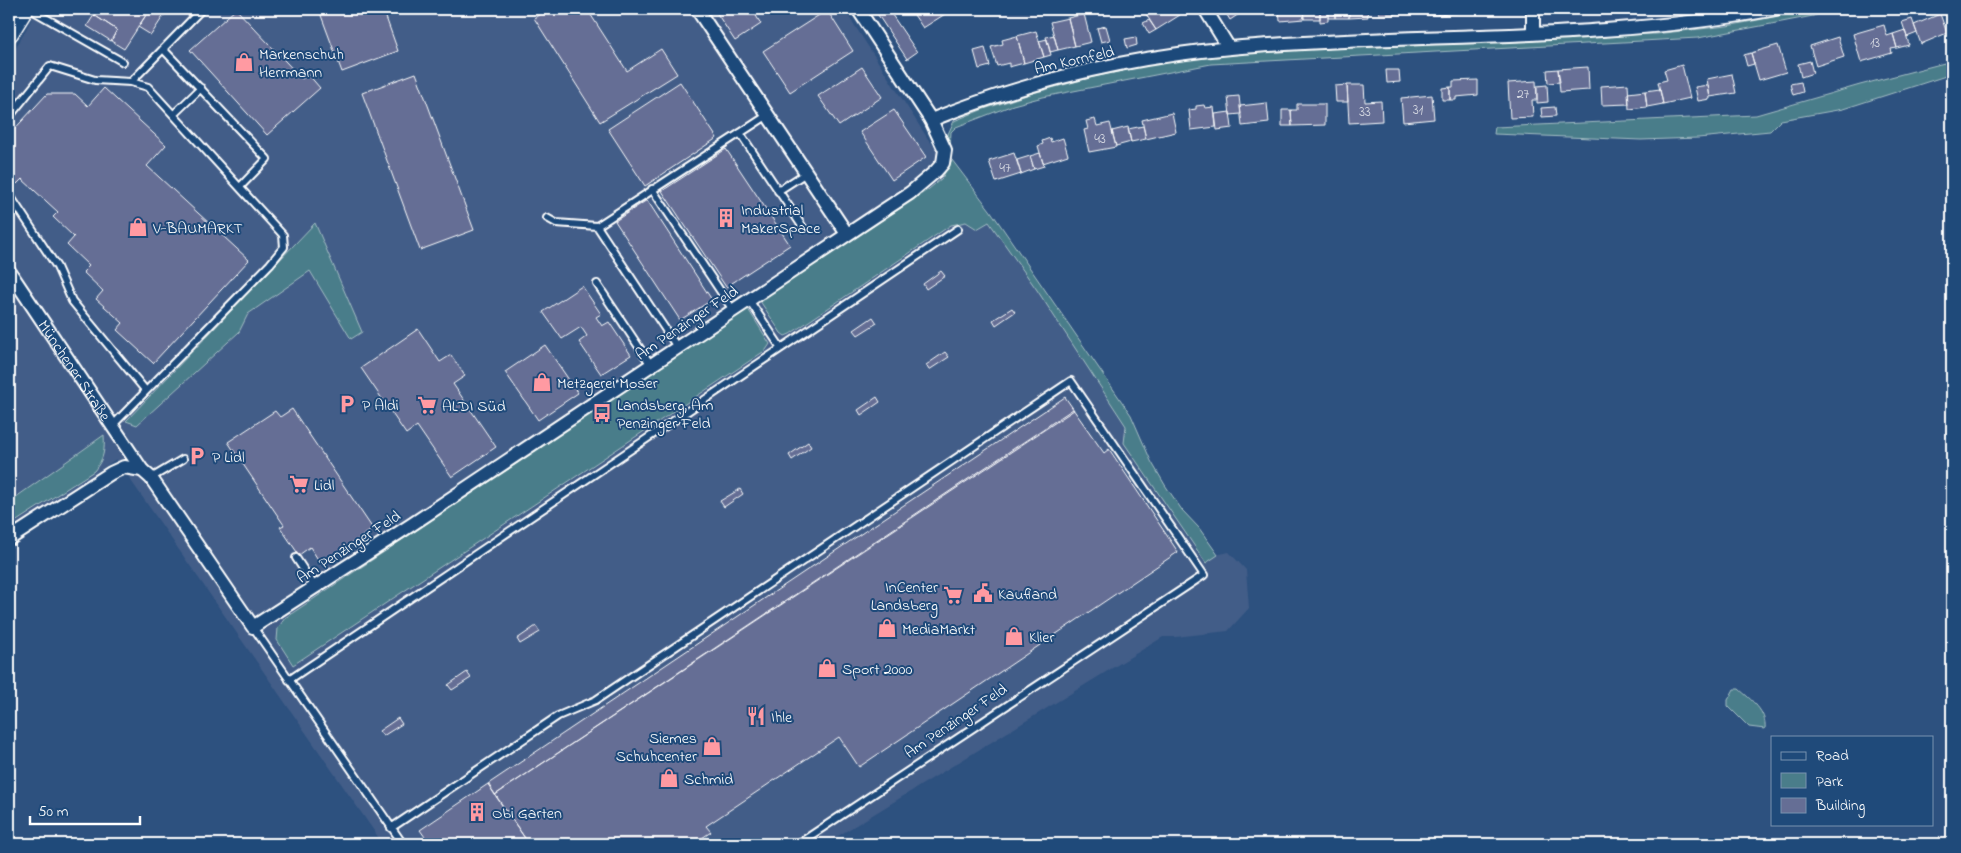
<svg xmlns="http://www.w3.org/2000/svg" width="1961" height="853" viewBox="0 0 1961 853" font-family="'Indie Flower',sans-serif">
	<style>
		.built { fill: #425d88 }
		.green { fill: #4a7d8a; stroke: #a4bec4 }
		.building { fill: #656e95; stroke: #fff }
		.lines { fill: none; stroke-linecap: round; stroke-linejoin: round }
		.lane-casing { stroke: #fff; stroke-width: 10 }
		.street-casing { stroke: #fff; stroke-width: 16 }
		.secondary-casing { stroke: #fff; stroke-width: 21 }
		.lane { stroke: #1f4a7a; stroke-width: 6 }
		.street { stroke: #1f4a7a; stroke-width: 12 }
		.secondary { stroke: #1f4a7a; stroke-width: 18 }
		.labels { text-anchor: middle; stroke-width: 4; stroke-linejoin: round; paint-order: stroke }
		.number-label { font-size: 14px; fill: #d8dbe4 }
		.poi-label { font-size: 16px; fill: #fff; stroke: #1f4a7a; text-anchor: start }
		.street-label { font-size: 16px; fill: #fff; stroke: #1f4a7a }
	</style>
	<rect width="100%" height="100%" fill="#2d517f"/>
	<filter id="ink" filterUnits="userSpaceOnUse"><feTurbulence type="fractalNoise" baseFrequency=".02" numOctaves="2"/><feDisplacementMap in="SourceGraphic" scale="10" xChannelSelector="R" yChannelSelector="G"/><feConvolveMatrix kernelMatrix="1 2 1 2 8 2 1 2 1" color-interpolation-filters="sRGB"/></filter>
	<g filter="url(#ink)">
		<path class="built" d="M37,9H844L928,139L957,173L1131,415L1151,462L1181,510L1216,555L1229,552L1246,570L1249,608L1228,631L1176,637H1163L825,844H383L116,459L9,533V61Z"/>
		<path class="green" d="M1815,9H1834L1813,16L1698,38L1211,64L1043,97L1013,105L956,127L951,132L950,149H948V134L954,121L981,110L1033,93L1093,77L1160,63L1241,53L1532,38L1655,34L1727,26Z
			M1952,61V74L1843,109L1781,120L1770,131L1698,138L1641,140L1494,134L1495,127L1756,115L1860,85Z
			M952,160L990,210L1131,415L1151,461L1165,485L1182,510L1199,528L1218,555L1206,563L1124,443L1126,426L1037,290L989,222L977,229L966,222L951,225L790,334L785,336L781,333L760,301L929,189L942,178Z
			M315,223L362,332L351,339L310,271L248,314L239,332L137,425L126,421Z
			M748,309L770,344L766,350L293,665L277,640L278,628L285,618Z
			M104,435C105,450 104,459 94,471L9,526V502Z
			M1734,689H1739C1751,700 1767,711 1765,729L1749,727L1728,706V700Z"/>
		<path class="building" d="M97,9H150L124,49L111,41L117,30L94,15Z
			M150,9H168L151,35L138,27Z
			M236,9L302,79L308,74L320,88L267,135L190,50Z
			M321,9H383L398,51L342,72L319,10Z
			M548,9H587L627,71L661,49L677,74L600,122L534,18Z
			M714,9H763L755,14L761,24L735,41Z
			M874,9H888L917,52L907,59Z
			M910,9H953L923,28Z
			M1148,9H1176L1180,15L1156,30L1144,11Z
			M1225,9H1244L1245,10L1230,20L1224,10Z
			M1279,9H1303L1304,19L1280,21Z
			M1303,9H1320V19H1304Z
			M1320,9H1328V21L1320,22Z
			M1328,9H1335V18H1328Z
			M1335,9H1349V18H1335Z
			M1349,9H1367L1368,17L1349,18Z
			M1379,9H1394V14H1379Z
			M1394,9H1413V12L1394,14Z
			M1425,9H1438V15H1425Z
			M1438,9H1456L1457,13L1438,15Z
			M827,10L853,51L790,92L763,51Z
			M1084,14L1091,42L1075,46L1068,18Z
			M1940,14L1947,33L1921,44L1914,25Z
			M94,15L117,30L111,41L87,26Z
			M1068,18L1075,46L1058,50L1050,22Z
			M1912,19L1917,33L1907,37L1902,22Z
			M1149,20L1156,30L1149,34L1143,23Z
			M1884,25L1887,36L1893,34L1897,48L1891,49L1892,53L1861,62L1853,34Z
			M1106,26L1110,40L1101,42L1097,28Z
			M1905,30L1909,45L1897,48L1893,34Z
			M1036,31L1044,57L1024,63L1017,36Z
			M1054,35L1058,50L1050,52L1046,37Z
			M1017,36L1024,63L1009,67V63L997,66L991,47L1003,44L1002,40Z
			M1136,37L1137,45L1127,48L1125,39Z
			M1838,37L1844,57L1816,66L1810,46Z
			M1047,39L1051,55L1044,57L1039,41Z
			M1778,45L1786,72L1759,80L1751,53Z
			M985,48L990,66L979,69L974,51Z
			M1751,53L1754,64L1747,66L1744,55Z
			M1810,61L1813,73L1801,77L1798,64Z
			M1682,65L1690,98L1663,104L1658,82L1667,80L1664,70Z
			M862,67L882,97L839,126L818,96Z
			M1588,67L1589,90L1560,92L1558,69Z
			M1558,69L1560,82L1548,83L1547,70Z
			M1386,70H1399L1400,82L1387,83Z
			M416,73L474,230L420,250L362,93Z
			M1732,74L1736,93L1710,97L1707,79Z
			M1478,80V95L1456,97V100H1450V87H1453V81Z
			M1536,81L1537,100H1532L1533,117L1510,118L1508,83Z
			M680,82L717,138L645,186L608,129Z
			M1801,82L1803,92L1793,95L1790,84Z
			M1628,84L1629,104L1602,105L1601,86Z
			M1347,85H1364L1365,102L1381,101L1382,121L1349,123Z
			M1347,85L1348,102H1336L1335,86Z
			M1547,85L1548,102L1537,103V86Z
			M1708,85L1710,99L1698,101L1695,87Z
			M1450,87V100H1442V88Z
			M104,88L166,145L147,166L249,260L153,363L117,330L123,323L96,299L103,291L83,272L89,266L67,245L74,237L53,217L58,212L22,179L17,184L9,176V135L47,94H75L88,106Z
			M1660,89L1663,104L1647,107L1645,91Z
			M1645,91L1647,107L1629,109L1628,93Z
			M1432,95L1434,119L1403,122L1401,98Z
			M1239,96L1241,114L1230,115L1228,97Z
			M1267,103L1269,123L1242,126L1240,106Z
			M1297,104H1325V125L1292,126L1291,110H1297Z
			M1204,105L1205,108L1214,107L1216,127L1191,130L1189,110L1196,109V106Z
			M1555,107L1556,116L1542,117L1541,108Z
			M894,110L926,157L892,180L860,132Z
			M1282,110H1291L1292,126H1282Z
			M1230,112L1232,128L1217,130L1215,114Z
			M1172,113L1176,132L1146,139L1142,120Z
			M1095,119L1097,126L1110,123L1116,147L1089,152L1084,130L1088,129L1086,121Z
			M1143,126L1146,139L1131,142L1128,129Z
			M1128,127L1131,142L1116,146L1112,131Z
			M1050,138L1051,142L1063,138L1068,155L1043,163L1038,146L1043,144L1042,141Z
			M726,149L790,245L726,287L662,191Z
			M1014,153L1021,174L996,182L989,161Z
			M1040,153L1044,166L1034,169L1030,156Z
			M1030,156L1034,169L1021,174L1017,160Z
			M647,200L712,300L680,320L615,221Z
			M941,271L945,276L926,289L923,284Z
			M582,286L601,314L596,317L602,326L609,322L631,355L601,374L579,342L587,336L581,327L562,339L543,312Z
			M1012,308L1015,312L996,325L993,320Z
			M873,317L877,323L858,335L854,330Z
			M418,329L440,362L451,355L465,376L453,384L496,447L452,477L417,426L406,434L361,368Z
			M545,345L578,393L538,420L505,372Z
			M945,352L949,357L929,370L926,365Z
			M877,397L880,402L861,415L858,410Z
			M1065,397L1074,410L495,795L488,784Z
			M292,409L373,529L321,564L310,547L299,555L280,527L284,525L228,442L275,411L280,417Z
			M1073,409L1104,453L1109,449L1178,552L859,767L839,737L706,826L711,832L693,844H529L495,795Z
			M808,442L811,447L792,460L789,455Z
			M740,489L743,494L724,507L720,501Z
			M536,626L540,632L520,644L517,639Z
			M467,672L471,678L452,690L448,685Z
			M398,718L402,724L383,736L379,731Z
			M488,784L529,844H430L420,830Z"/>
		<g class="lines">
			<g class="lane-casing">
				<path id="lane" d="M30,9L123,62
					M163,49L267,159L240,187
					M174,114L201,88
					M9,117L50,66L95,80L131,82L202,9
					M740,133L804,229
					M652,189L733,310
					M778,191L806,173
					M9,194L57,267L72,301L146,391
					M547,218L556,223L597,226L677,347
					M597,226L768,115
					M597,284L651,365
					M749,300L781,348
					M113,425L270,264L284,247L283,235L148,87L131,82
					M151,478L183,459
					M296,558L315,587
					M253,627L403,844
					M289,680L958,229
					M391,828L558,716L596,700L1071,381L1204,575L798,844"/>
			</g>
			<g class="street-casing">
				<g id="street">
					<path d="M697,9L847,234"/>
					<path d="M1205,9L1229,48"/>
					<path d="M1533,33V9"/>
					<path d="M931,120C1026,82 1129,57 1231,48C1412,32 1596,43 1775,9"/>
					<path id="s1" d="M9,271L142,470L151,478L253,627L411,525L881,212L910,193L936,171L943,163L945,150L931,120L858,9"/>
					<path d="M9,539L111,473L124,467L142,470"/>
				</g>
			</g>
			<g class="secondary-casing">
				<path id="secondary" d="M9,33L24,9"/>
			</g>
			<use href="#lane" class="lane"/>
			<use href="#street" class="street"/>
			<use href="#secondary" class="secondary"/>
		</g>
	</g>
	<defs>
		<g id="shop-bare" transform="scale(1.5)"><path d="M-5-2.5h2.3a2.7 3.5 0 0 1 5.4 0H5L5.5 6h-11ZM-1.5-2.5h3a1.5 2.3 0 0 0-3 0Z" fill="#ff9aa2" stroke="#1f4a7a" stroke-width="2.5" paint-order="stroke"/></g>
		<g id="building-bare" transform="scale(1.5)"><path d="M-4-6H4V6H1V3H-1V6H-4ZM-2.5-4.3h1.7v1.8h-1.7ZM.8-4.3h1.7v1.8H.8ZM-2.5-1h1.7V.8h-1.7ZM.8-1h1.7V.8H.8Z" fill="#ff9aa2" stroke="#1f4a7a" stroke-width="2.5" paint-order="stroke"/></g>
		<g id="parking-bare" transform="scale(1.5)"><path d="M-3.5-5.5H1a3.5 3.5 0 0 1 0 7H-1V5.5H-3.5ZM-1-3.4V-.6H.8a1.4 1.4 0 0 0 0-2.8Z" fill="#ff9aa2" stroke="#1f4a7a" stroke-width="2.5" paint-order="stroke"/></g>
		<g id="supermarket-bare" transform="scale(1.5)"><path d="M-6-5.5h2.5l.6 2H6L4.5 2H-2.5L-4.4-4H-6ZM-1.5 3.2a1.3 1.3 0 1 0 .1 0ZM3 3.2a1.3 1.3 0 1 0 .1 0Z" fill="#ff9aa2" stroke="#1f4a7a" stroke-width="2.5" paint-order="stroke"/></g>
		<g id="bus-bare" transform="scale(1.5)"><path d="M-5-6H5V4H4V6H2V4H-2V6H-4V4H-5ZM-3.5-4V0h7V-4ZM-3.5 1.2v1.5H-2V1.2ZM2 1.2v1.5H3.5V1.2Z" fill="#ff9aa2" stroke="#1f4a7a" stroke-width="2.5" paint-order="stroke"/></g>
		<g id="civic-bare" transform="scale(1.5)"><path d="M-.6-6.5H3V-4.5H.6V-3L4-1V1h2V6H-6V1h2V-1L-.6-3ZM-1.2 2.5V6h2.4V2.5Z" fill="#ff9aa2" stroke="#1f4a7a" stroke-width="2.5" paint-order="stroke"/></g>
		<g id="restaurant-bare" transform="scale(1.5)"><path d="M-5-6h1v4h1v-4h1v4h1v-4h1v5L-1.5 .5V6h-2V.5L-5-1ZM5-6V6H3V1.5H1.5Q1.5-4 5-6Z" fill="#ff9aa2" stroke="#1f4a7a" stroke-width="2.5" paint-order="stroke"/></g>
	</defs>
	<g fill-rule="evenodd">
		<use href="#shop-bare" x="244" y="62"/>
		<use href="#building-bare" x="726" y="218"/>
		<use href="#shop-bare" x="138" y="227"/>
		<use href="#shop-bare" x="542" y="382"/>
		<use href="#parking-bare" x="347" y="404"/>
		<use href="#supermarket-bare" x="427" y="405"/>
		<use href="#bus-bare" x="602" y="413"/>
		<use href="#parking-bare" x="197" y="456"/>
		<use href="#supermarket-bare" x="299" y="484"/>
		<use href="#civic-bare" x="983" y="593"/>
		<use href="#supermarket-bare" x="953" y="595"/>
		<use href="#shop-bare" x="887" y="628"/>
		<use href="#shop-bare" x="1014" y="636"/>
		<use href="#shop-bare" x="827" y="668"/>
		<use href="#restaurant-bare" x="756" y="716"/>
		<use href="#shop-bare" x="712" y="746"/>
		<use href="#shop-bare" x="669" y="778"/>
		<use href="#building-bare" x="477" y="812"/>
	</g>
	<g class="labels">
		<g class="number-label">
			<text x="1875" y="47">13</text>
			<text x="1523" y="98">27</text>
			<text x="1418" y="114">31</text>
			<text x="1365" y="116">33</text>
			<text x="1100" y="143">43</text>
			<text x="1005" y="172">47</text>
		</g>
		<g class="poi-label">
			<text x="259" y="59">Markenschuh<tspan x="259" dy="18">Herrmann</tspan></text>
			<text x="741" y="215">Industrial<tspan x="741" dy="18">MakerSpace</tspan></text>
			<text x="153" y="233">V-BAUMARKT</text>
			<text x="557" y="388">Metzgerei Moser</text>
			<text x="362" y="410">P Aldi</text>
			<text x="617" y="410">Landsberg, Am<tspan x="617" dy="18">Penzinger Feld</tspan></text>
			<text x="442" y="411">ALDI Süd</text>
			<text x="212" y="462">P Lidl</text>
			<text x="314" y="490">Lidl</text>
			<text x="938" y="592" text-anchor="end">InCenter<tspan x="938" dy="18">Landsberg</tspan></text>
			<text x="998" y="599">Kaufland</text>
			<text x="902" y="634">MediaMarkt</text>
			<text x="1029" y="642">Klier</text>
			<text x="842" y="674">Sport 2000</text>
			<text x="771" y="722">Ihle</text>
			<text x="697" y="743" text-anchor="end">Siemes<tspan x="697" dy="18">Schuhcenter</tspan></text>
			<text x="684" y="784">Schmid</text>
			<text x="492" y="818">Obi Garten</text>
		</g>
		<g class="street-label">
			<text transform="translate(1074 59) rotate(-13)" y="6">Am Kornfeld</text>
			<text transform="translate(686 322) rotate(-34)" y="6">Am Penzinger Feld</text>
			<text dy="6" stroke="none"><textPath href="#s1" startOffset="119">Münchener Straße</textPath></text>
			<text transform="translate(348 546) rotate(-33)" y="6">Am Penzinger Feld</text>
			<text transform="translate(955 720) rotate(-34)" y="6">Am Penzinger Feld</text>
		</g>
	</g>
	<rect width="1961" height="853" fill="none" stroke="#1f4a7a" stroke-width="30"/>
	<rect x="15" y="15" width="1931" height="823" fill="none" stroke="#fff" stroke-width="2" filter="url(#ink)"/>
	<rect x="1771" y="736" width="162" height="90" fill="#1f4a7a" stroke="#7992af"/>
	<rect x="1781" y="752" width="25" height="8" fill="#1f4a7a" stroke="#7992af"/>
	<text x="1816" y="760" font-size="15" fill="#ffffff">Road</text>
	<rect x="1781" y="773" width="25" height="15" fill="#4a7d8a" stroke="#7992af"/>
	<text x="1816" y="786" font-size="15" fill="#ffffff">Park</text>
	<rect x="1781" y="798" width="25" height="15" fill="#656e95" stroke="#7992af"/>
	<text x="1816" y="810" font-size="15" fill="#ffffff">Building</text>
	<path d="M30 816v8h110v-8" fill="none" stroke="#ffffff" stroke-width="2.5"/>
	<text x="38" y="816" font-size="15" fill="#ffffff" stroke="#1f4a7a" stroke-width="4" paint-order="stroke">50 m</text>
</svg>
